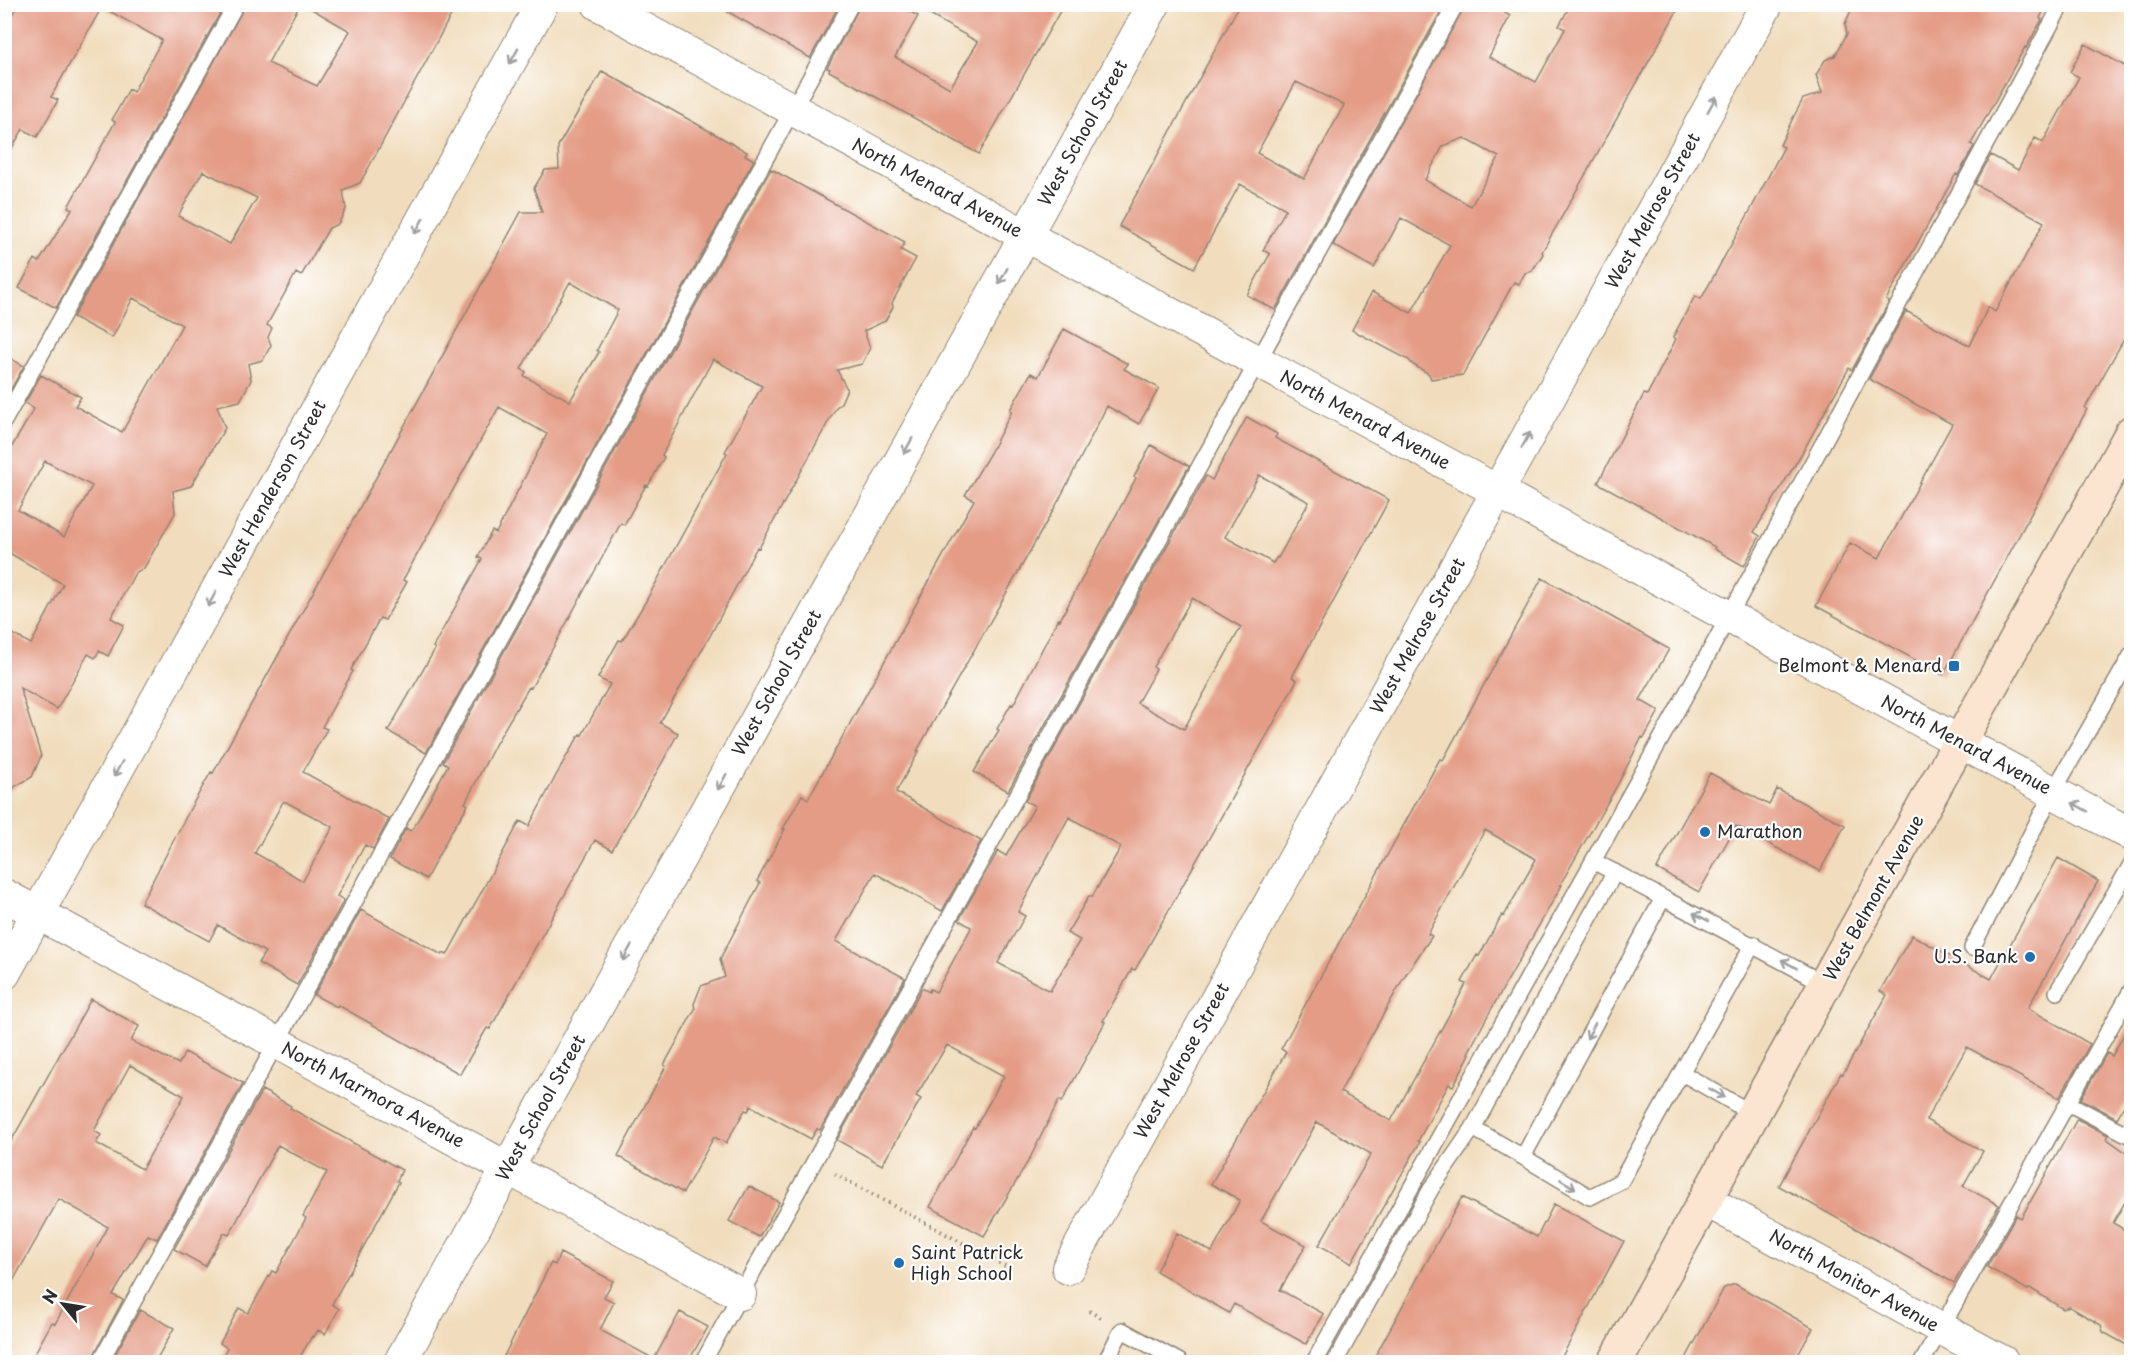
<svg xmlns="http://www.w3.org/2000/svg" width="2136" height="1367" viewBox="0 0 2136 1367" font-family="'Playpen Sans',sans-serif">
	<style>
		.building { fill: #e49c86; fill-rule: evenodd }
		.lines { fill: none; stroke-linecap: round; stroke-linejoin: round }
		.lane-casing { stroke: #8e8474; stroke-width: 18 }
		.street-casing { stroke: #8e8474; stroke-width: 34 }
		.secondary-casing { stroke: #8e8474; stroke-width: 36 }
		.path { stroke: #8e8474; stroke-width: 4; stroke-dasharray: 1.5 4.5; stroke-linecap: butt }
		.lane { stroke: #fff; stroke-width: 15 }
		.street { stroke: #fff; stroke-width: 32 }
		.secondary { stroke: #fce5d0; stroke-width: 33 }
		.oneway { stroke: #a0a0a0 }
		.poi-dot { fill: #1f6fb2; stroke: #fff; stroke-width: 2 }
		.labels { text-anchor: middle; stroke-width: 4.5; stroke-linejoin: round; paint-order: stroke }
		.street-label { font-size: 18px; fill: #2b2b2b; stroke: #fff }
		.poi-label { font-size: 18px; fill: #2b2b2b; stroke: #fff; text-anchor: end }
	</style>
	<rect width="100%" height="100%" fill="#fff"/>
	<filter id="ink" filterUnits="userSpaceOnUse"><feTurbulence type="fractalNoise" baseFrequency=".0167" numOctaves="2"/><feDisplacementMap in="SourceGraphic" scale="12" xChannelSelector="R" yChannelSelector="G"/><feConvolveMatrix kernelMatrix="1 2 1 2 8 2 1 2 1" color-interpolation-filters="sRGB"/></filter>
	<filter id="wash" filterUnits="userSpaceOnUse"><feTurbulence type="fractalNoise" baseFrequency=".008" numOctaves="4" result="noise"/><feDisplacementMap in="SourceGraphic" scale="24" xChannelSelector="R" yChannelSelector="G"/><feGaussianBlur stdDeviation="1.35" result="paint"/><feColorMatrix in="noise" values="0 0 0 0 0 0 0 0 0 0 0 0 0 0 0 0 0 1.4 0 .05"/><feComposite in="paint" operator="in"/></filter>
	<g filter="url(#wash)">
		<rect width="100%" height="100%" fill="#f1ddbd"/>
		<g id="blocks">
			<path class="building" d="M18,4H225L56,308L19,288L35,259L39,262L72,209L68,207L115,122L112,120L129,89L133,92L162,40L102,7L51,97L58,100L37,137L23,129L4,162V29Z
				M246,4H300L268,63L317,86L350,31L303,4H457L369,167L360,183L343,190L346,209L338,224L329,228L301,276L296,273L267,325L272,328L268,337L271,345L263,360L248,364L251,380L240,401L217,406L225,428L191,486L173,491L175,513L144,568L135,573L111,618L124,625L108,656L99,651L95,658L88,654L57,709L20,688L41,756L32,777L4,793V629L31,644L63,584L4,550V460L34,409L25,403L41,375L81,397L75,406L122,432L182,325L133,298L112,338L73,317ZM203,171L257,198L230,244L178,216ZM45,461L92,486L64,537L18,510Z
				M714,4H840L810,58Z
				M861,4H896L918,16L895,57L950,88L978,42L910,4H1064L979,154L829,71L830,69L827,68Z
				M1240,4H1445L1275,310L1247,295L1270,254L1263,250L1286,209L1240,184L1194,268L1119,226ZM1296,82L1344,105L1304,179L1257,153Z
				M1466,4H1490L1510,16L1489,57L1536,82L1565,29L1559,26L1571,4H1681L1542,252L1543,254L1532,271L1525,273L1519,284L1514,282L1463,375L1431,379L1429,374L1412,364L1409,360L1352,330L1372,292L1411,313L1450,245L1401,218L1374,268L1333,245ZM1464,138L1499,157L1471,206L1425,180L1443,146Z
				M1854,4H2047L2040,18L2042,20L2036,30L2026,48L2025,47L1971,144L1974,146L1958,175L1956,174L1886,300L1889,302L1852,370L1849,368L1802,453L1754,532L1760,536L1744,566L1714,549L1715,547L1598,483L1644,394L1647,395L1676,339L1673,337L1695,296L1701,299L1751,209L1784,147L1780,145L1793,118L1803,99L1822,93L1816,75L1825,60L1835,56L1847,34L1845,24Z
				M2085,44L2132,70V325L2085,408L2087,409L2051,477L1943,675L1816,606L1850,543L1879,558L1952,424L1869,379L1906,311L1970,346L1988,307L1995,312L2044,222L1975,184L1991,155L2018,170L2035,138L2043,142L2079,77L2070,72Z
				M602,71L747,152L745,155L754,160L426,753L388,731L435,649L433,647L482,559L478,557L492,531L496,533L547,434L499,407L403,580L407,582L385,620L380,618L351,670L353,671L322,727L327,729L303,772L389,819L373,849L365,845L337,896L344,900L297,985L258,963L265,952L218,925L209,941L141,903L190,809L211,772L213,773L342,540L521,212H542L534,188L545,170L559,169L558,146ZM570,282L618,310L597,350L599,352L570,401L524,376L526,372L521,369ZM283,802H286L333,827L303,881L255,853Z
				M771,169L905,242L901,250L916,258L892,303L893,307L885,321L864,331L870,348L862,364L837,370L847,389L840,405L837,406L759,548L757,547L710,636L660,723L678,733L663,761L612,850L595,840L490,1029L487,1028L460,1074L338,1005L337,1007L314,995L361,910L442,955L443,953L447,955L520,821L529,826L566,757L580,734L582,735L610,684L598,678L619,640L622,641L646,601L727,453L725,452L762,386L713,359L662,455L664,457L648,486L646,485L624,525L621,523L531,688L529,687L496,743L465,803L468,805L451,832L426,879L390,859L406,828L410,831L414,827L448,765L443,762Z
				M1064,329L1128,364L1124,369L1159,388L1139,424L1107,406L1059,500L917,751H919L896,792L981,841L942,911L875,873L836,941L905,978L820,1130L817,1129L811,1139L751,1106L748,1111L745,1110L726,1143L714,1137L683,1193L618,1156L666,1066L664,1065L695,1009L694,1004L701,986L725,977L720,959L760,883L757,881L785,829H783L802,795L808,799L974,500L965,495L990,453L1012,411L1010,410L1031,373L1038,377Z
				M4,355L24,366L8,394L4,392Z
				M1247,417L1277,434L1275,438L1389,500L1292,677L1297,680L1276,719L1135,970L1132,969L1103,1021L1105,1022L1062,1102L1059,1100L1030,1158L984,1236L930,1207L973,1127L975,1128L1004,1076L947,1045L916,1096L921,1099L882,1165L837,1140L922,988L929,992L930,989L936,992L970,930L971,927L959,920L998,851L1006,856L1035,806L1025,801L1206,476L1212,480ZM1259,475L1309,502L1278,558L1277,557L1273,563L1225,537ZM1192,598L1241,627L1184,729L1137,703L1156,669L1153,667ZM1069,817L1121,847L1092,897L1089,896L1067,933L1080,940L1050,991L998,963L1025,916L1018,912Z
				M1151,445L1189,466L1008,791L974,772L999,730L997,729L1011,704L1013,705L1058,619L1060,620L1136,478L1134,477Z
				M1542,578L1669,649L1640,700L1659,711L1644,738L1642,737L1618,784L1560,885H1562L1488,1015L1468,1053L1470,1054L1453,1086L1449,1084L1418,1141L1420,1142L1351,1263L1319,1245L1371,1154L1317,1122L1261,1221L1306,1245L1280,1290L1324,1314L1306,1344L1234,1304L1229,1313L1156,1271L1177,1233L1212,1252L1240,1200L1211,1184L1286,1052L1281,1049L1299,1016L1440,759L1443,760ZM1485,830L1536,859L1504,916L1502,915L1479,956L1477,955L1462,982L1466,984L1391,1121L1340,1092L1404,977L1432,936L1428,934Z
				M1710,773L1769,805L1777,789L1845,825L1820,871L1736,826L1699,892L1657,869Z
				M2058,858L2098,881L2028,1008L2090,1044L2059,1098L1967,1047L1926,1120L1983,1151L1963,1186L1999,1205L1954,1283L1779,1186L1841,1073L1843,1074L1887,995L1880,991L1912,935L1991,979Z
				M91,999L139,1026L131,1041L179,1064L185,1052L243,1083L157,1239L148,1235L113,1295L123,1300L90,1362H52L35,1353L52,1322L55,1324L108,1227L59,1199L4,1297V1154ZM130,1065L184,1096L142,1169L96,1143L101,1135L94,1131Z
				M2132,1020V1092L2117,1118L2081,1099L2107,1053L2112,1056Z
				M262,1090L291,1106L290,1108L402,1170L397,1181L399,1182L332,1304L339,1309L325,1334L318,1330L314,1337L312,1336L297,1362H219L227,1348L220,1343L239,1308L248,1313L272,1271L276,1273L306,1218L303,1216L327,1172L278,1145L229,1235L224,1233L205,1266L174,1249Z
				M2077,1119L2108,1135L2106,1138L2132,1157V1190L2113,1223L2132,1234V1348L2103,1332L2101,1325L2070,1307L2063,1309L2030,1288L2028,1290L1987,1267L2016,1215L2021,1218Z
				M749,1186L779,1202L759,1237L729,1221Z
				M1462,1197L1537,1237L1554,1204L1624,1241L1559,1362H1372Z
				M560,1253L613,1281L604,1297L614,1302L600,1330L654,1359L680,1312L708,1327L688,1362H501L551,1263L555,1265Z
				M1735,1284L1813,1328L1794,1362H1684L1724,1288Z
				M140,1310L174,1328L155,1362H111Z"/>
		</g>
	</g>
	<g filter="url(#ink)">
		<use href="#blocks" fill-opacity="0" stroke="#8e8474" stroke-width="1.5"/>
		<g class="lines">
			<g class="lane-casing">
				<path id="lane" d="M4,421L236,4
					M1593,861L1663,898
					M1753,944L1621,1181L1590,1197L1523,1157L1663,898L1825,984
					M1972,948L2053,792L2132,654
					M2057,992L2132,863
					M1682,1073L1753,1114
					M2068,1103L2132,1137
					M1523,1157L1473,1128L1615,872
					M100,1362L851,4
					M703,1362L1456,4
					M1105,1362L1122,1330L1180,1362
					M1314,1362L1705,660L2062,4
					M1335,1362L1431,1189L1473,1128
					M1922,1362L2132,989"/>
			</g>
			<g class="street-casing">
				<path id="street" d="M598,4L2132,835
					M4,895L740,1294
					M4,974L542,4
					M1705,1200L2003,1362
					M1068,1268L1767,4
					M400,1362L1154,4"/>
			</g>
			<g class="secondary-casing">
				<path id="secondary" d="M1615,1362L2132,432"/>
			</g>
			<path class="path" d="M835,1174L1005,1266
				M1089,1311L1101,1318"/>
			<use href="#lane" class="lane"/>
			<use href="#street" class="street"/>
			<use href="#secondary" class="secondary"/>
		</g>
		<defs><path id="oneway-shaft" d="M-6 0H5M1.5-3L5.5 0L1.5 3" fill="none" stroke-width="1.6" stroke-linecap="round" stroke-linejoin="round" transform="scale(1.5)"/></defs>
		<g class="oneway">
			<use href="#oneway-shaft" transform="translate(514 56) rotate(119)"/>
			<use href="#oneway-shaft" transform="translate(1712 104) rotate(-61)"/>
			<use href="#oneway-shaft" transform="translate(419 226) rotate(119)"/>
			<use href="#oneway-shaft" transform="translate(1003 276) rotate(119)"/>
			<use href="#oneway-shaft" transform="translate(1526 440) rotate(-61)"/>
			<use href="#oneway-shaft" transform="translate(908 446) rotate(119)"/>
			<use href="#oneway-shaft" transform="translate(212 599) rotate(119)"/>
			<use href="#oneway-shaft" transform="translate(118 769) rotate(119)"/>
			<use href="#oneway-shaft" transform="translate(722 782) rotate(119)"/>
			<use href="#oneway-shaft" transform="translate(2080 807) rotate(-151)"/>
			<use href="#oneway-shaft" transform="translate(1701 917) rotate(-153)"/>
			<use href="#oneway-shaft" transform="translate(627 953) rotate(119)"/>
			<use href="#oneway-shaft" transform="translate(1789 964) rotate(-151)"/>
			<use href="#oneway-shaft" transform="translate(1591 1031) rotate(118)"/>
			<use href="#oneway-shaft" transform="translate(1717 1093) rotate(30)"/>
			<use href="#oneway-shaft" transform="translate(1568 1184) rotate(31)"/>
		</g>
	</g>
	<g class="poi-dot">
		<rect x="1948" y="660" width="12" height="12" rx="3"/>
		<circle cx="1705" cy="832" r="6"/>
		<circle cx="2030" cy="957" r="6"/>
		<circle cx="899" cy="1263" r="6"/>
	</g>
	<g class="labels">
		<g class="street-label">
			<text transform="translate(1083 133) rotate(-61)" y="6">West School Street</text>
			<text transform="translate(937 188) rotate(28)" y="6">North Menard Avenue</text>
			<text transform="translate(1653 211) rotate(-61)" y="6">West Melrose Street</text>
			<text transform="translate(1365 420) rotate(28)" y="6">North Menard Avenue</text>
			<text transform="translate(273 489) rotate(-61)" y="6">West Henderson Street</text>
			<text transform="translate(1418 636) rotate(-61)" y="6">West Melrose Street</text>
			<text transform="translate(777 683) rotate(-61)" y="6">West School Street</text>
			<text transform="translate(1966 745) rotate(28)" y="6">North Menard Avenue</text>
			<text transform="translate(1874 898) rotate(-61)" y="6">West Belmont Avenue</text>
			<text transform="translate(1182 1061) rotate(-61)" y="6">West Melrose Street</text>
			<text transform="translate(373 1095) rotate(28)" y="6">North Marmora Avenue</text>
			<text transform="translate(541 1108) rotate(-61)" y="6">West School Street</text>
			<text transform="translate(1854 1281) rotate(29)" y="6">North Monitor Avenue</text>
		</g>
		<g class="poi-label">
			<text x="1942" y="672">Belmont &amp; Menard</text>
			<text x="1717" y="838" text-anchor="start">Marathon</text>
			<text x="2018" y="963">U.S. Bank</text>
			<text x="911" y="1259" text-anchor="start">Saint Patrick<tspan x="911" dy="21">High School</tspan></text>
		</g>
	</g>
	<rect width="2136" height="1367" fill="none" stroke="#fff" stroke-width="24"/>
	<g transform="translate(63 1304) rotate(300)" stroke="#ffffff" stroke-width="4.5" paint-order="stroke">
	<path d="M0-4.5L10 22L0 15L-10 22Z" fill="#2b2b2b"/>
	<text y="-9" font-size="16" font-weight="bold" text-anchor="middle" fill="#2b2b2b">N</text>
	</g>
</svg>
